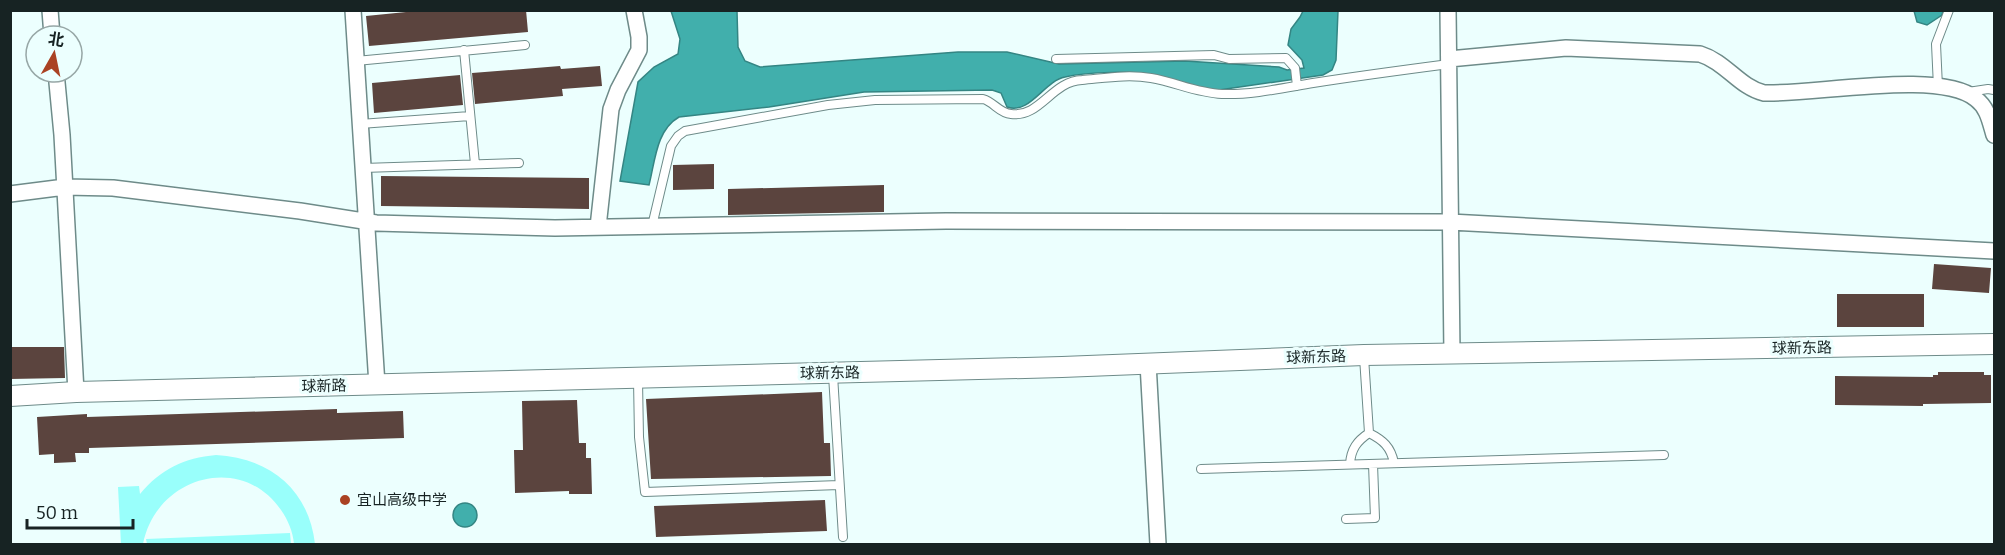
<svg xmlns="http://www.w3.org/2000/svg" width="2005" height="555" viewBox="0 0 2005 555" font-family="Bitter,'Noto Sans SC',serif">
	<style>
		.green { fill: #99fffb }
		.water { fill: #41afac; stroke: #348583; stroke-width: 1.5 }
		.building { fill: #5b443e }
		.lines { fill: none; stroke-linecap: round; stroke-linejoin: round }
		.service-casing { stroke: #6e8b89; stroke-width: 10 }
		.minor-casing { stroke: #6e8b89; stroke-width: 18 }
		.tertiary-casing { stroke: #6e8b89; stroke-width: 22 }
		.service { stroke: #fff; stroke-width: 8 }
		.minor { stroke: #fff; stroke-width: 15 }
		.tertiary { stroke: #fff; stroke-width: 20 }
		.poi-dot { fill: #aa4223; stroke: #ecfffe; stroke-width: 2 }
		.labels { text-anchor: middle; stroke-width: 6; stroke-linejoin: round; paint-order: stroke }
		.street-label { font-size: 15px; fill: #172323; stroke: #ecfffe }
		.poi-label { font-size: 15px; fill: #172323; stroke: #ecfffe; text-anchor: start }
	</style>
	<rect width="100%" height="100%" fill="#ecfffe"/>
	<path class="green" d="M216,455C270,458 309,490 315,544H294C293,532 288,520 281,510C241,452 156,477 143,544H121L118,487L139,486L140,494C161,469 184,458 216,455Z
		M290,533L291,544H147L146,539Z"/>
	<path class="water" d="M671,11H737L738,47L745,61L760,67L958,52H1007L1059,64L1185,61L1279,67L1287,70L1304,68L1302,60L1288,45L1291,29L1300,17L1303,11H1338L1336,60L1332,70L1323,75L1219,90C1197,90 1178,81 1157,76C1135,70 1087,72 1065,77C1044,81 1030,115 1007,107L1001,93L992,90L864,92L769,107L679,117C656,130 655,162 649,185L620,181L638,82L654,67L678,54L680,39Z
		M1914,11V10L1943,11L1942,15L1927,25L1917,22Z
		M453 515a12 12 0 1 1 24 0a12 12 0 1 1-24 0Z"/>
	<path class="building" d="M426,10H526L528,32L369,46L366,16Z
		M560,66L561,69L600,66L602,86L562,89L563,96L475,104L472,73Z
		M460,75L463,105L374,113L372,83Z
		M714,164V189L673,190V165Z
		M381,176L589,178V209L381,206Z
		M884,185V212L728,215V189Z
		M1934,264L1991,268L1989,293L1932,289Z
		M1837,294H1924V327H1837Z
		M10,347H64L65,378L10,379Z
		M1938,372H1984V375H1991V403L1923,404V406L1835,405V376L1933,377V375H1938Z
		M822,392L824,443H830L831,476L651,479L646,399Z
		M577,400L579,443H586V458H591L592,494H569V491L515,493L514,450H523L522,401Z
		M337,409V413L403,411L404,438L89,448V453H75L76,462L54,463V454L39,455L37,417L87,414V417Z
		M825,500L827,531L656,537L654,506Z"/>
	<g class="lines">
		<g class="service-casing">
			<path id="service" d="M464,50L475,164
				M1056,59L1214,55L1229,59L1286,58L1295,68L1297,86
				M356,61L525,45
				M1938,87L1936,44L1949,10
				M1968,92L1988,89L1994,90
				M360,124L470,116
				M363,168L519,163
				M652,226L671,146L678,136L685,131L828,105L875,100L983,99C994,102 999,113 1011,114C1040,118 1052,81 1082,80C1105,78 1128,74 1151,78C1175,82 1197,93 1222,94C1252,95 1283,88 1313,83C1358,76 1403,70 1449,64
				M1364,357L1369,433
				M833,375L843,537
				M638,380L639,437L645,492L839,485
				M1369,433C1383,440 1391,447 1394,463
				M1350,464C1351,449 1357,441 1369,433
				M1201,469L1664,455
				M1346,519L1375,518L1373,464"/>
		</g>
		<g class="minor-casing">
			<path id="minor" d="M50,10L52,36
				M353,10L377,385
				M1448,10L1452,354
				M1449,59L1566,48L1700,54C1726,62 1739,87 1764,93C1814,95 1940,69 1976,99C1988,108 1990,122 1994,135
				M56,72L62,135L76,392
				M10,194L65,187L113,188L300,211L376,223L555,228L946,221L1450,222L1994,251
				M598,227L611,109L618,90L639,50V37L634,10
				M1148,363L1158,544"/>
		</g>
		<g class="tertiary-casing">
			<path id="tertiary" d="M10,396L76,392L1062,367L1364,355L1994,344"/>
		</g>
		<use href="#service" class="service"/>
		<use href="#minor" class="minor"/>
		<use href="#tertiary" class="tertiary"/>
	</g>
	<circle class="poi-dot" cx="345" cy="500" r="6"/>
	<g class="labels">
		<g class="street-label">
			<text transform="translate(1802 348) rotate(-1)" y="5">球新东路</text>
			<text transform="translate(1316 357) rotate(-2)" y="5">球新东路</text>
			<text transform="translate(830 373) rotate(-1)" y="5">球新东路</text>
			<text transform="translate(324 386) rotate(-1)" y="5">球新路</text>
		</g>
		<g class="poi-label">
			<text x="357" y="505">宜山高级中学</text>
		</g>
	</g>
	<rect width="2005" height="555" fill="none" stroke="#172323" stroke-width="24"/>
	<g transform="translate(54 54) rotate(9)"><circle r="28" fill="#ecfffe" stroke="#97a7a6" stroke-width="1.5"/>
	<path d="M0-4.5L10 22L0 15L-10 22Z" fill="#aa4223"/>
	<text y="-9" font-size="16" font-weight="bold" text-anchor="middle" fill="#172323">北</text>
	</g>
	<path d="M27 519v9h106v-9" fill="none" stroke="#172323" stroke-width="3"/>
	<text x="36" y="519" font-size="18" fill="#172323" stroke="#ecfffe" stroke-width="4.5" paint-order="stroke">50 m</text>
</svg>
